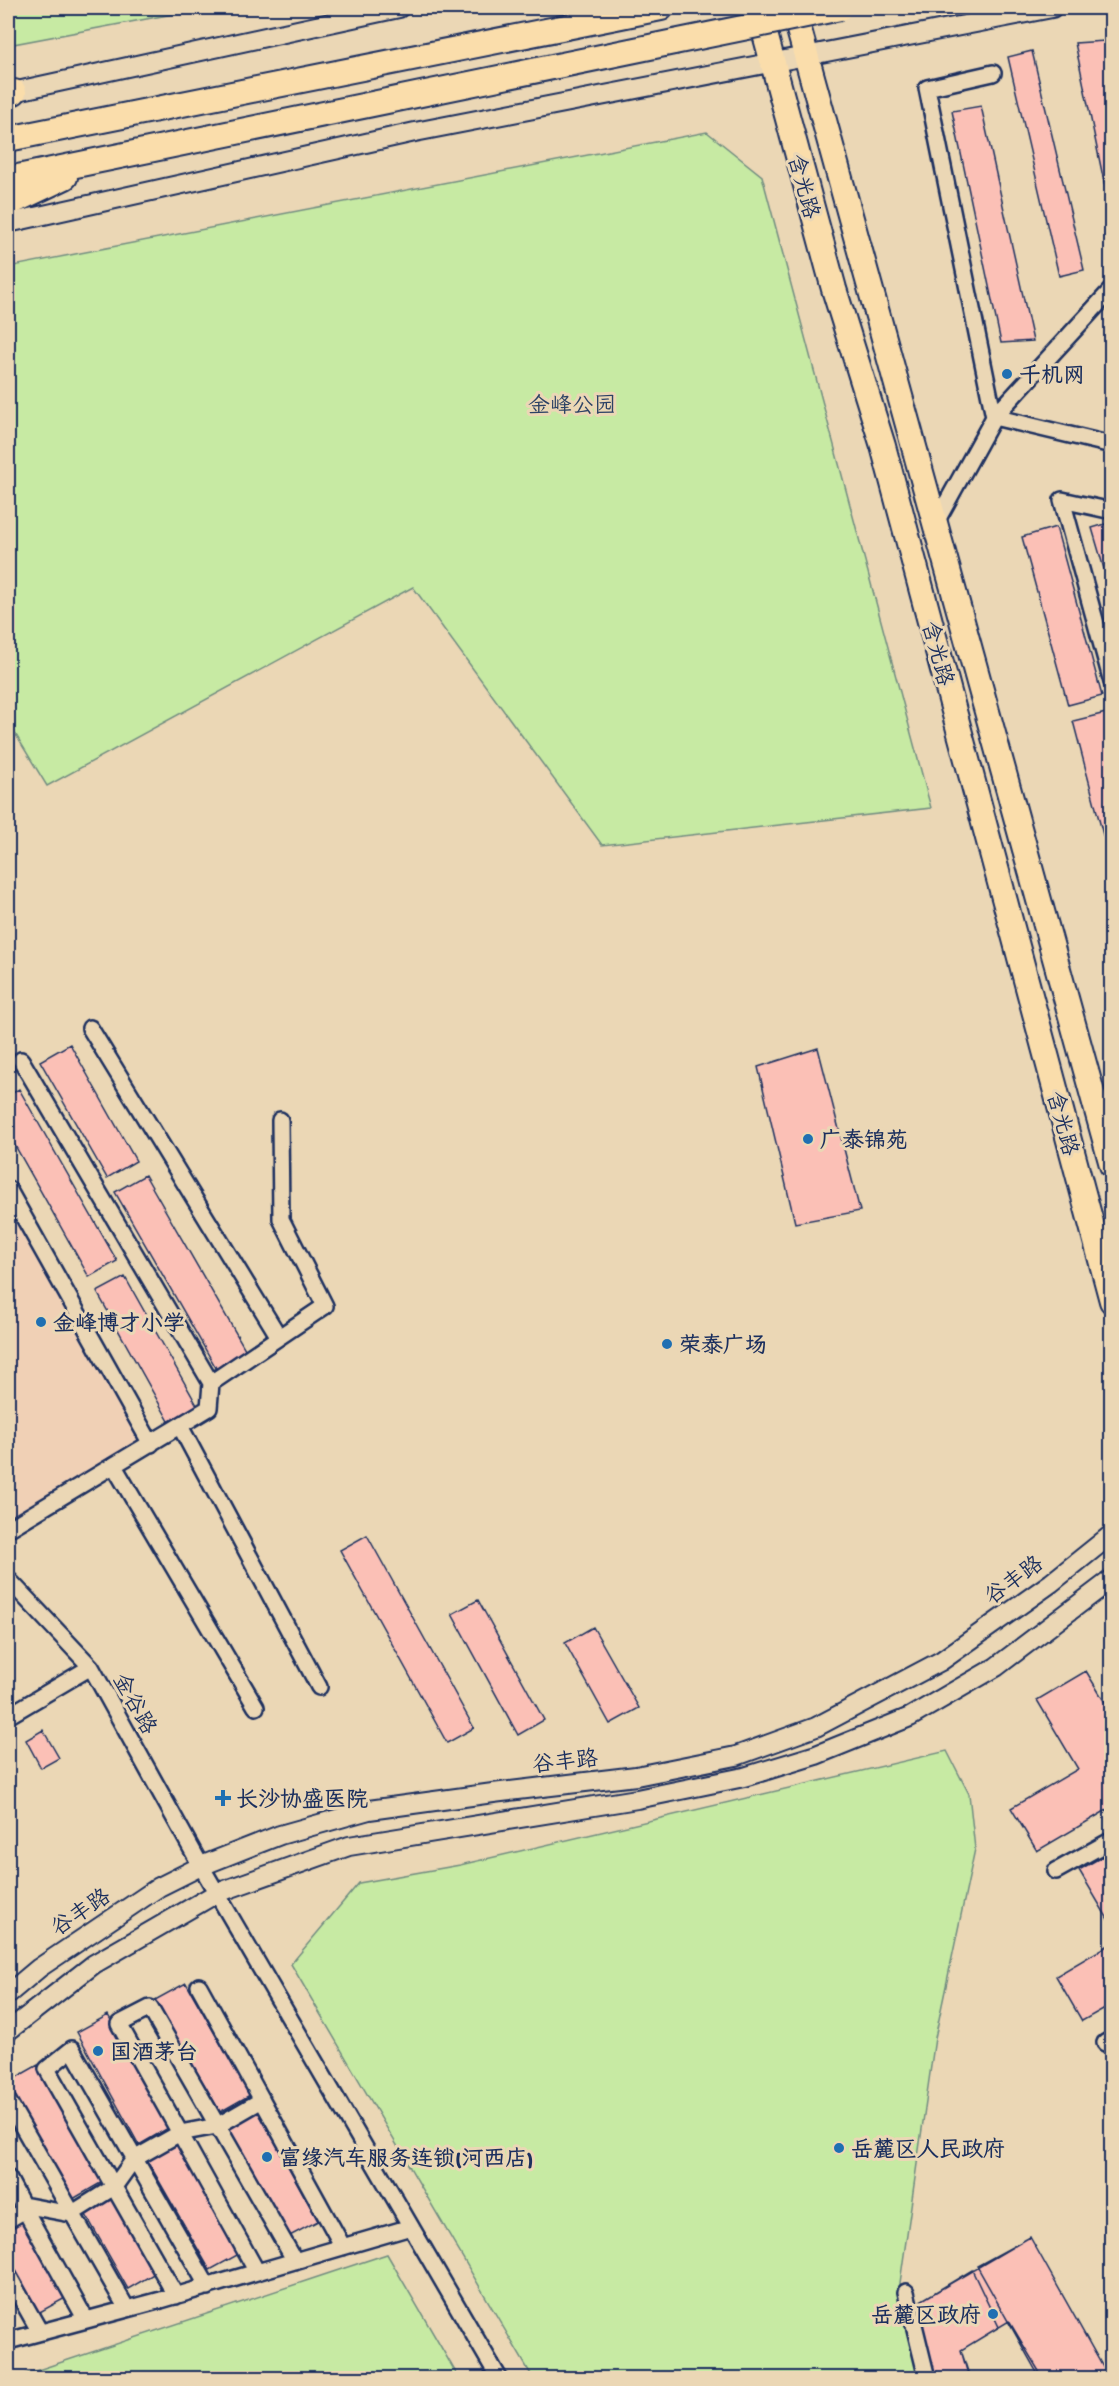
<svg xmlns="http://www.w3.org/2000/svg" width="1119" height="2386" viewBox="0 0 1119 2386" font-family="'Gochi Hand','LXGW WenKai TC',sans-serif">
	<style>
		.built { fill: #f0d0b5 }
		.green { fill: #c7eaa3; stroke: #718c80; stroke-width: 1.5 }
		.building { fill: #fbc0b6; stroke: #1b2f5e; stroke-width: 1.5 }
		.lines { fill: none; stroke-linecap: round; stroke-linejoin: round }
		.minor-casing { stroke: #1b2f5e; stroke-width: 20 }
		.tertiary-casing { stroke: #1b2f5e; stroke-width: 22 }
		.primary-casing { stroke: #1b2f5e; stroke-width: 28 }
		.trunk-casing { stroke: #1b2f5e; stroke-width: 28 }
		.minor { stroke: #ebd7b5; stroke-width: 15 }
		.tertiary { stroke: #ebd7b5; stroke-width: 18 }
		.primary { stroke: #faddab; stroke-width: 24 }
		.trunk { stroke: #faddab; stroke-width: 24 }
		.trunk-bridge-casing { stroke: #1b2f5e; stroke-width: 28; stroke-linecap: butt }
		.trunk-bridge { stroke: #faddab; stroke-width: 24 }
		.poi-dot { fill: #1f6fb2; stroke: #ebd7b5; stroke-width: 2 }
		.labels { text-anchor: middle; stroke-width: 6; stroke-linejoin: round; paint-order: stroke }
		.street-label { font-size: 22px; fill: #1b2f5e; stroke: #ebd7b5 }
		.poi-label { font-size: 22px; font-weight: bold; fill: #1b2f5e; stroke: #ebd7b5; text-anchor: start }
		.park-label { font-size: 22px; fill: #2c4265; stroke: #ebd7b5 }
	</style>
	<rect width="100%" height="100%" fill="#ebd7b5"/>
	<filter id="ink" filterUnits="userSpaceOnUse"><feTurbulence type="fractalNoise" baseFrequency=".0167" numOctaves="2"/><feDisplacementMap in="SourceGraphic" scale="12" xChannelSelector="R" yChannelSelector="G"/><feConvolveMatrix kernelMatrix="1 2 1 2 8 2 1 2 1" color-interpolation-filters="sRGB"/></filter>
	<g filter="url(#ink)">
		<path class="built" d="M8,1204L140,1439L8,1519Z"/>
		<path class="green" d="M8,8H205L8,45Z
			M707,132L762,176L931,808L602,845L413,587L47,786L8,722V267Z
			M947,1751L969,1794L975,1849L935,2038L900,2283L919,2378H533L291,1964L359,1883L460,1865Z
			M387,2254L459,2378H14Z"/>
		<path class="building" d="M1105,41L1112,69V220L1075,43Z
			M1032,51L1084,270L1059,276L1008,57Z
			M981,106L1033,341L1001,343L952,111Z
			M1112,522V596L1092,528Z
			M1056,527L1102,696L1068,705L1022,537Z
			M1106,713L1112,733V869L1073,721Z
			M8,1042L21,1066L8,1073Z
			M70,1044L136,1161L107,1178L40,1061Z
			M818,1048L860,1211L795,1223L758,1067Z
			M19,1089L117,1261L89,1277L8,1133V1096Z
			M145,1175L249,1356L219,1373L115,1192Z
			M125,1277L198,1407L170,1423L97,1292Z
			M367,1535L474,1728L447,1743L340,1550Z
			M478,1600L544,1720L518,1735L452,1614Z
			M593,1627L639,1708L610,1724L565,1643Z
			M1086,1671L1112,1714V1807L1037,1851L1011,1808L1078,1769L1037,1700Z
			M43,1730L59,1758L41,1768L26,1740Z
			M1112,1851V1926L1079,1870Z
			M1112,1943V2004L1082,2021L1056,1976Z
			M186,1983L250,2095L220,2112L155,2000Z
			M108,2015L170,2127L139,2145L77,2032Z
			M38,2065L104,2181L73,2199L8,2085V2082Z
			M258,2111L318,2221L286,2238L227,2128Z
			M177,2141L241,2253L210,2270L146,2158Z
			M115,2196L157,2272L128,2289L85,2213Z
			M24,2217L69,2296L38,2313L8,2260V2226Z
			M1030,2237L1109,2378H1043L1009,2321L961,2350L969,2378H932L912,2306Z
			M1030,2237L1109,2378H1040L977,2266Z
			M972,2270L999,2327L961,2350L970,2378H932L912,2306Z"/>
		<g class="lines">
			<g class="minor-casing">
				<path id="minor" d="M993,73L927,88L994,417
					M994,417L1112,289
					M1112,511L1062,500L1112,682
					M935,524L994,417L1112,445
					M90,1028L279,1337
					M8,1189L151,1444
					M211,1383L325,1306L281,1219L280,1120
					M180,1426L319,1687
					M114,1466L256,1707
					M8,1529L209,1408L211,1383L21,1060
					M8,1579L91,1667L201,1866L499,2378
					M8,1716L91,1667
					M1056,1871L1112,1840
					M199,1986L262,2100
					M1105,2043L1112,2039
					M8,2101L127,2309
					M8,2178L25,2210
					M23,2205L71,2214L114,2187L176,2296
					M8,2220L25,2210L86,2320
					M295,2261L150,2008L119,2024L180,2133L217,2126L262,2100L343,2247
					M8,2275L40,2332
					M208,2287L72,2049L47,2069L114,2187L134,2159L180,2133L257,2272
					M906,2292L927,2378
					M8,2341L161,2300L411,2227"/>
			</g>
			<g class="tertiary-casing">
				<path id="tertiary" d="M8,93L399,8
					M8,223L415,132L1052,8
					M8,1994L39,1968L159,1887L201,1866L280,1835L369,1810L493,1793L636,1776L736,1756L816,1727L941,1661L1051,1583L1112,1534
					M8,2031L94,1964L217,1893L349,1846L637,1799L744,1777L816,1755L910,1717L996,1667L1112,1579"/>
			</g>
			<g class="primary-casing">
				<path id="primary" d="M758,8L834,289L883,446L1112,1301
					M793,8L1112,1165"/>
			</g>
			<g class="trunk-casing">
				<path id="trunk" d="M8,95L14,92
					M8,139L661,8
					M8,179L674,42
					M8,204L65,177"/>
			</g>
			<use href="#minor" class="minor"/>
			<use href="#tertiary" class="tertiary"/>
			<use href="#primary" class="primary"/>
			<use href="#trunk" class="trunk"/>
			<g class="trunk-bridge-casing">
				<path id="trunk-bridge" d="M674,42L840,8"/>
			</g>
			<use href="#trunk-bridge" class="trunk-bridge"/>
		</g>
	</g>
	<g class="poi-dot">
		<circle cx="1007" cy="374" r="6"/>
		<circle cx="808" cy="1139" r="6"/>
		<circle cx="41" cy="1322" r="6"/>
		<circle cx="667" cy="1344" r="6"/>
		<path d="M220 1789h6v6h6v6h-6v6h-6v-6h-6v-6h6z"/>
		<circle cx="98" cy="2051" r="6"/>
		<circle cx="839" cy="2148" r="6"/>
		<circle cx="267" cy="2157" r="6"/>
		<circle cx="993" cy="2314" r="6"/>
	</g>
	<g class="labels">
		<g class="street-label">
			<text transform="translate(805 186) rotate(75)" y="8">含光路</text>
			<text transform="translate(939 653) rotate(75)" y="8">含光路</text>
			<text transform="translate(1064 1123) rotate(75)" y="8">含光路</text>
			<text transform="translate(1013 1579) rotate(-36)" y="8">谷丰路</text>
			<text transform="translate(136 1703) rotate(61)" y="8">金谷路</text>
			<text transform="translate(565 1760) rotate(-6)" y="8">谷丰路</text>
			<text transform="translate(80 1911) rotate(-34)" y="8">谷丰路</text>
		</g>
		<g class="poi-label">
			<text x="1019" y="382">千机网</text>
			<text x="820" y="1147">广泰锦苑</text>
			<text x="53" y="1330">金峰博才小学</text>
			<text x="679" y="1352">荣泰广场</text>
			<text x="236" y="1806">长沙协盛医院</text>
			<text x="110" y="2059">国酒茅台</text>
			<text x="851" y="2156">岳麓区人民政府</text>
			<text x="279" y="2165">富缘汽车服务连锁(河西店)</text>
			<text x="981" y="2322" text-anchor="end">岳麓区政府</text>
		</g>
		<g class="park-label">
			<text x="572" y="412">金峰公园</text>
		</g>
	</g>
	<rect width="1119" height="2386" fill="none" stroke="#ebd7b5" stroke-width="30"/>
	<rect x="15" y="15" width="1089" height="2356" fill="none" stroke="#1b2f5e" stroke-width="2" filter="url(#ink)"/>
</svg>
